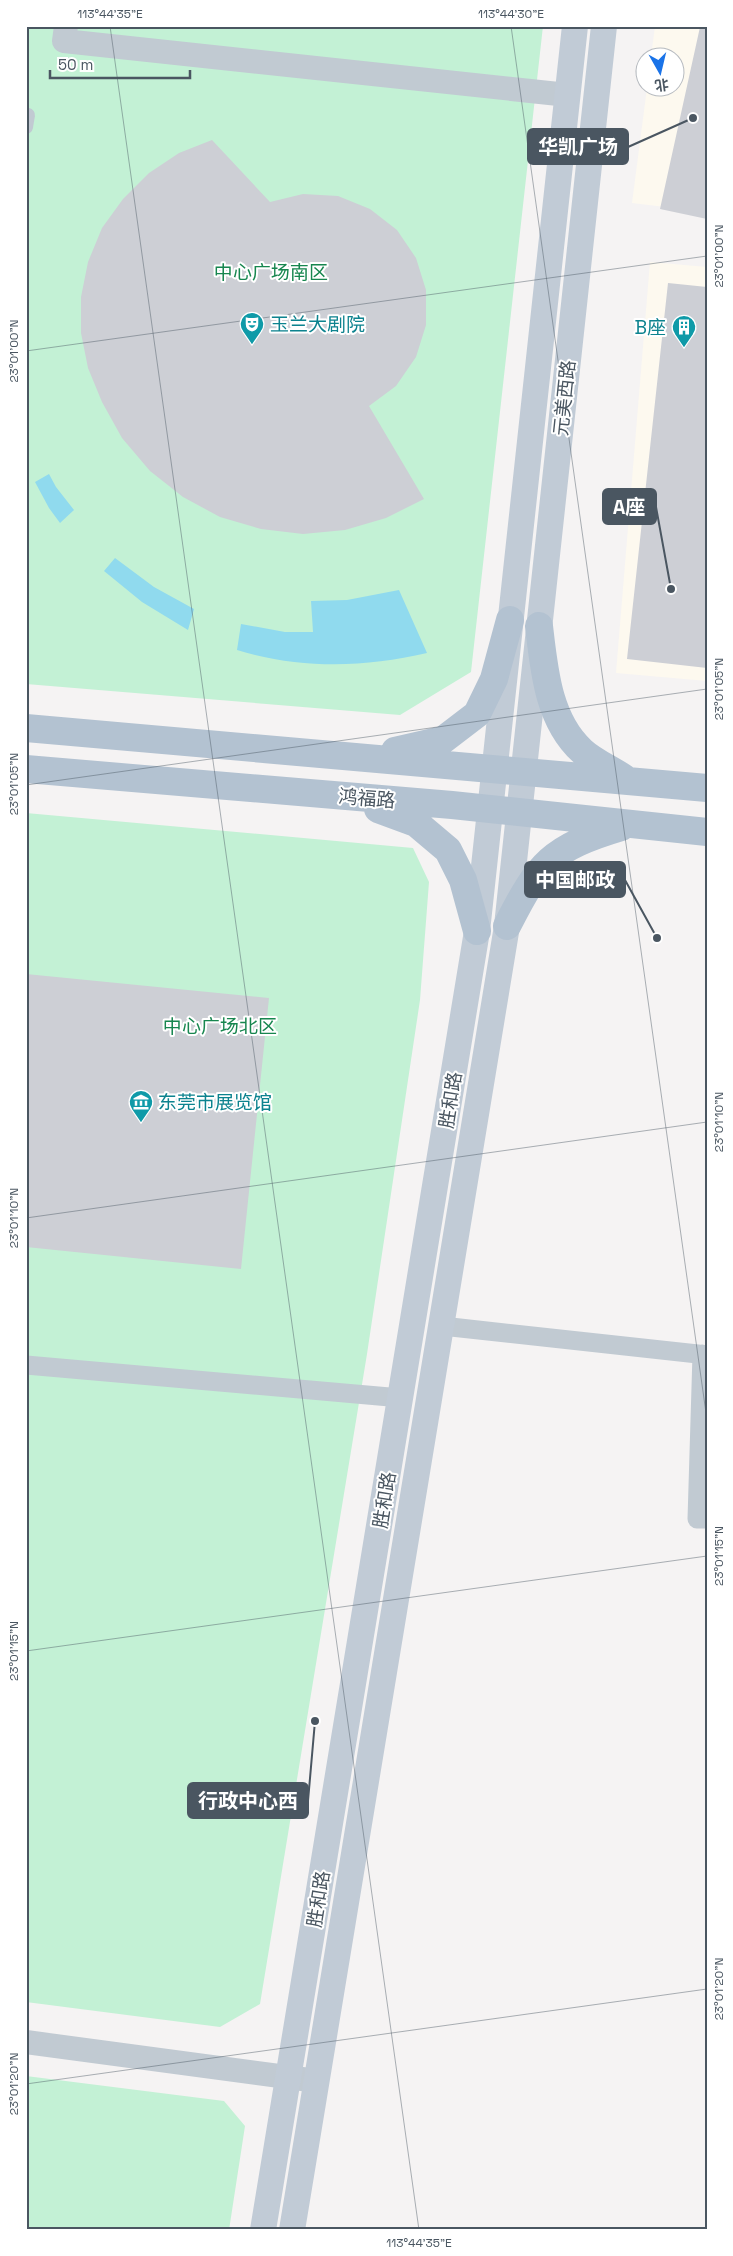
<svg xmlns="http://www.w3.org/2000/svg" width="733" height="2256" viewBox="0 0 733 2256" font-family="'Space Grotesk','Noto Sans SC',sans-serif">
	<style>
		.commercial { fill: #fdf9ef }
		.green { fill: #c3f1d5 }
		.water { fill: #90daee }
		.building { fill: #cdcfd5 }
		.lines { fill: none; stroke-linecap: round; stroke-linejoin: round }
		.pedestrian { stroke: #c1cad2; stroke-width: 14 }
		.minor { stroke: #c1cad2; stroke-width: 19 }
		.tertiary { stroke: #c1cad2; stroke-width: 24 }
		.secondary { stroke: #c1cbd6; stroke-width: 26 }
		.primary { stroke: #b3c2d1; stroke-width: 28 }
		.ticks { fill: none; stroke: #4a5661; stroke-width: 1; stroke-opacity: 0.45 }
		.labels { text-anchor: middle; stroke-width: 4; stroke-linejoin: round; paint-order: stroke }
		.park-label { font-size: 19px; fill: #17864f; stroke: #fff }
		.culture-label { font-size: 19px; fill: #0d838f; stroke: #fff; text-anchor: start }
		.street-label { font-size: 19px; fill: #4a5661; stroke: #fff }
		.leader { fill: none; stroke: #4a5661; stroke-width: 2 }
		.callout-dot { fill: #4a5661; stroke: #fff; stroke-width: 2 }
		.callout { fill: #4a5661; stroke: #4a5661; stroke-width: 2 }
		.callout-label { font-size: 20px; text-anchor: middle; font-weight: bold; fill: #fff }
		.neatline { fill: none; stroke: #4a5661; stroke-width: 2 }
		.ticks-label { font-size: 12px; text-anchor: middle; fill: #4a5661 }
	</style>
	<rect width="100%" height="100%" fill="#f5f3f3"/>
	<path class="commercial" d="M655,26H707V212L632,203L647,88H676V58L651,57Z
		M650,262L707,267V681L616,673Z"/>
	<path class="green" d="M26,26H543L471,672L400,715L26,684Z
		M26,813L413,848L429,882L420,1000L367,1354L260,2004L220,2027L26,2002Z
		M26,2076L224,2101L245,2126L229,2230H26Z"/>
	<path class="water" d="M49,474L56,487L74,510L60,523L49,508L35,482Z
		M115,558L154,587L194,609L188,630L142,602L104,571Z
		M399,590L427,653C363,668 300,669 237,650L241,624L285,632H313L311,601L347,600Z"/>
	<path class="building" d="M700,27L707,28V219L660,209Z
		M212,140L270,202L303,194L338,196L370,209L397,230L416,258L426,290V325L416,357L396,386L369,406L424,499L386,518L345,530L303,534L261,529L220,517L183,497L150,471L122,438L102,402L88,368L81,333V297L88,262L102,228L123,199L149,173L179,153Z
		M668,283L707,287V668L627,659Z
		M26,974L269,998L241,1269L26,1247Z"/>
	<g class="lines">
		<path class="pedestrian" d="M26,127L28,115"/>
		<path class="minor" d="M442,1326L707,1355
			M702,1354L697,1519H707
			M26,1365L401,1398"/>
		<path class="tertiary" d="M66,26L64,41L568,95
			M26,2042L317,2081"/>
		<path class="secondary" d="M263,2230L477,931L575,26
			M292,2230L507,926L604,26"/>
		<path class="primary" d="M539,626C544,669 548,720 582,751C594,762 611,769 624,778
			M26,728L707,788
			M395,751L443,740L477,714L494,679L510,620
			M26,769L452,805L707,832
			M378,809L416,823L448,850L463,880L477,931
			M507,926C539,863 551,848 621,827"/>
	</g>
	<path class="ticks" d="M110,26L419,2230M511,26L707,1420M26,351L707,256M26,785L707,689M26,1218L707,1122M26,1651L707,1556M26,2084L707,1989"/>
	<defs>
		<g id="theatre-pin" transform="scale(1.25)"><path d="M0 17L-7.5 6A9.5 9.5 0 1 1 7.5 6Z" fill="#0f9aa8" stroke="#fff"/><path d="M-5-5.5Q0-4 5-5.5V0Q5 5 0 6Q-5 5-5 0ZM-3.3-2.5H-1v1.5H-3.3ZM1-2.5H3.3v1.5H1ZM-2.8 1Q0 5.5 2.8 1Z" fill="#fff"/></g>
		<g id="building-pin" transform="scale(1.25)"><path d="M0 17L-7.5 6A9.5 9.5 0 1 1 7.5 6Z" fill="#0f9aa8" stroke="#fff"/><path d="M-4-6H4V6H1V3H-1V6H-4ZM-2.5-4.3h1.7v1.8h-1.7ZM.8-4.3h1.7v1.8H.8ZM-2.5-1h1.7V.8h-1.7ZM.8-1h1.7V.8H.8Z" fill="#fff"/></g>
		<g id="museum-pin" transform="scale(1.25)"><path d="M0 17L-7.5 6A9.5 9.5 0 1 1 7.5 6Z" fill="#0f9aa8" stroke="#fff"/><path d="M0-6L6-3V-2H-6V-3ZM-5-1h2V3h-2ZM-1-1h2V3h-2ZM3-1h2V3H3ZM-6 4H6V6H-6Z" fill="#fff"/></g>
	</defs>
	<g fill-rule="evenodd">
		<use href="#theatre-pin" x="252" y="324"/>
		<use href="#building-pin" x="684" y="327"/>
		<use href="#museum-pin" x="141" y="1102"/>
	</g>
	<g class="labels">
		<g class="park-label">
			<text x="271" y="279">中心广场南区</text>
			<text x="220" y="1033">中心广场北区</text>
		</g>
		<g class="culture-label">
			<text x="270" y="331">玉兰大剧院</text>
			<text x="666" y="334" text-anchor="end">B座</text>
			<text x="158" y="1109">东莞市展览馆</text>
		</g>
		<g class="street-label">
			<text transform="translate(564 398) rotate(-84)" y="7">元美西路</text>
			<text transform="translate(367 798) rotate(5)" y="7">鸿福路</text>
			<text transform="translate(450 1100) rotate(-81)" y="7">胜和路</text>
			<text transform="translate(384 1500) rotate(-81)" y="7">胜和路</text>
			<text transform="translate(318 1899) rotate(-81)" y="7">胜和路</text>
		</g>
	</g>
	<path class="leader" d="M693 118L628 147M671 589L656 507M657 938L625 880M315 1721L308 1801"/>
	<g class="callout-dot">
		<circle cx="693" cy="118" r="5"/>
		<circle cx="671" cy="589" r="5"/>
		<circle cx="657" cy="938" r="5"/>
		<circle cx="315" cy="1721" r="5"/>
	</g>
	<g class="callout">
		<rect x="528" y="129" width="100" height="35" rx="5"/>
		<rect x="603" y="489" width="53" height="35" rx="5"/>
		<rect x="525" y="862" width="100" height="35" rx="5"/>
		<rect x="188" y="1783" width="120" height="35" rx="5"/>
	</g>
	<g class="callout-label">
		<text x="578" y="154">华凯广场</text>
		<text x="629" y="514">A座</text>
		<text x="575" y="887">中国邮政</text>
		<text x="248" y="1808">行政中心西</text>
	</g>
	<rect width="733" height="2256" fill="none" stroke="#ffffff" stroke-width="55"/>
	<g transform="translate(660 72) rotate(172)"><circle r="24" fill="#ffffff" stroke="#b7bbc0"/>
	<path d="M0-4L9 19L0 12L-9 19Z" fill="#1a73e8"/>
	<text y="-8" font-size="14" font-weight="bold" text-anchor="middle" fill="#4a5661">北</text>
	</g>
	<path d="M50 70v8h140v-8" fill="none" stroke="#4a5661" stroke-width="2.5"/>
	<text x="58" y="70" font-size="15" fill="#4a5661" stroke="#ffffff" stroke-width="4" paint-order="stroke">50 m</text>
	<rect x="28" y="28" width="678" height="2200" class="neatline"/>
	<g class="ticks-label">
		<text x="110" y="18">113°44'35"E</text>
		<text x="511" y="18">113°44'30"E</text>
		<text transform="translate(719 256) rotate(-90)" y="4">23°01'00"N</text>
		<text transform="translate(14 351) rotate(-90)" y="4">23°01'00"N</text>
		<text transform="translate(719 689) rotate(-90)" y="4">23°01'05"N</text>
		<text transform="translate(14 784) rotate(-90)" y="4">23°01'05"N</text>
		<text transform="translate(719 1122) rotate(-90)" y="4">23°01'10"N</text>
		<text transform="translate(14 1218) rotate(-90)" y="4">23°01'10"N</text>
		<text transform="translate(719 1556) rotate(-90)" y="4">23°01'15"N</text>
		<text transform="translate(14 1651) rotate(-90)" y="4">23°01'15"N</text>
		<text transform="translate(719 1989) rotate(-90)" y="4">23°01'20"N</text>
		<text transform="translate(14 2084) rotate(-90)" y="4">23°01'20"N</text>
		<text x="419" y="2247">113°44'35"E</text>
	</g>
</svg>
